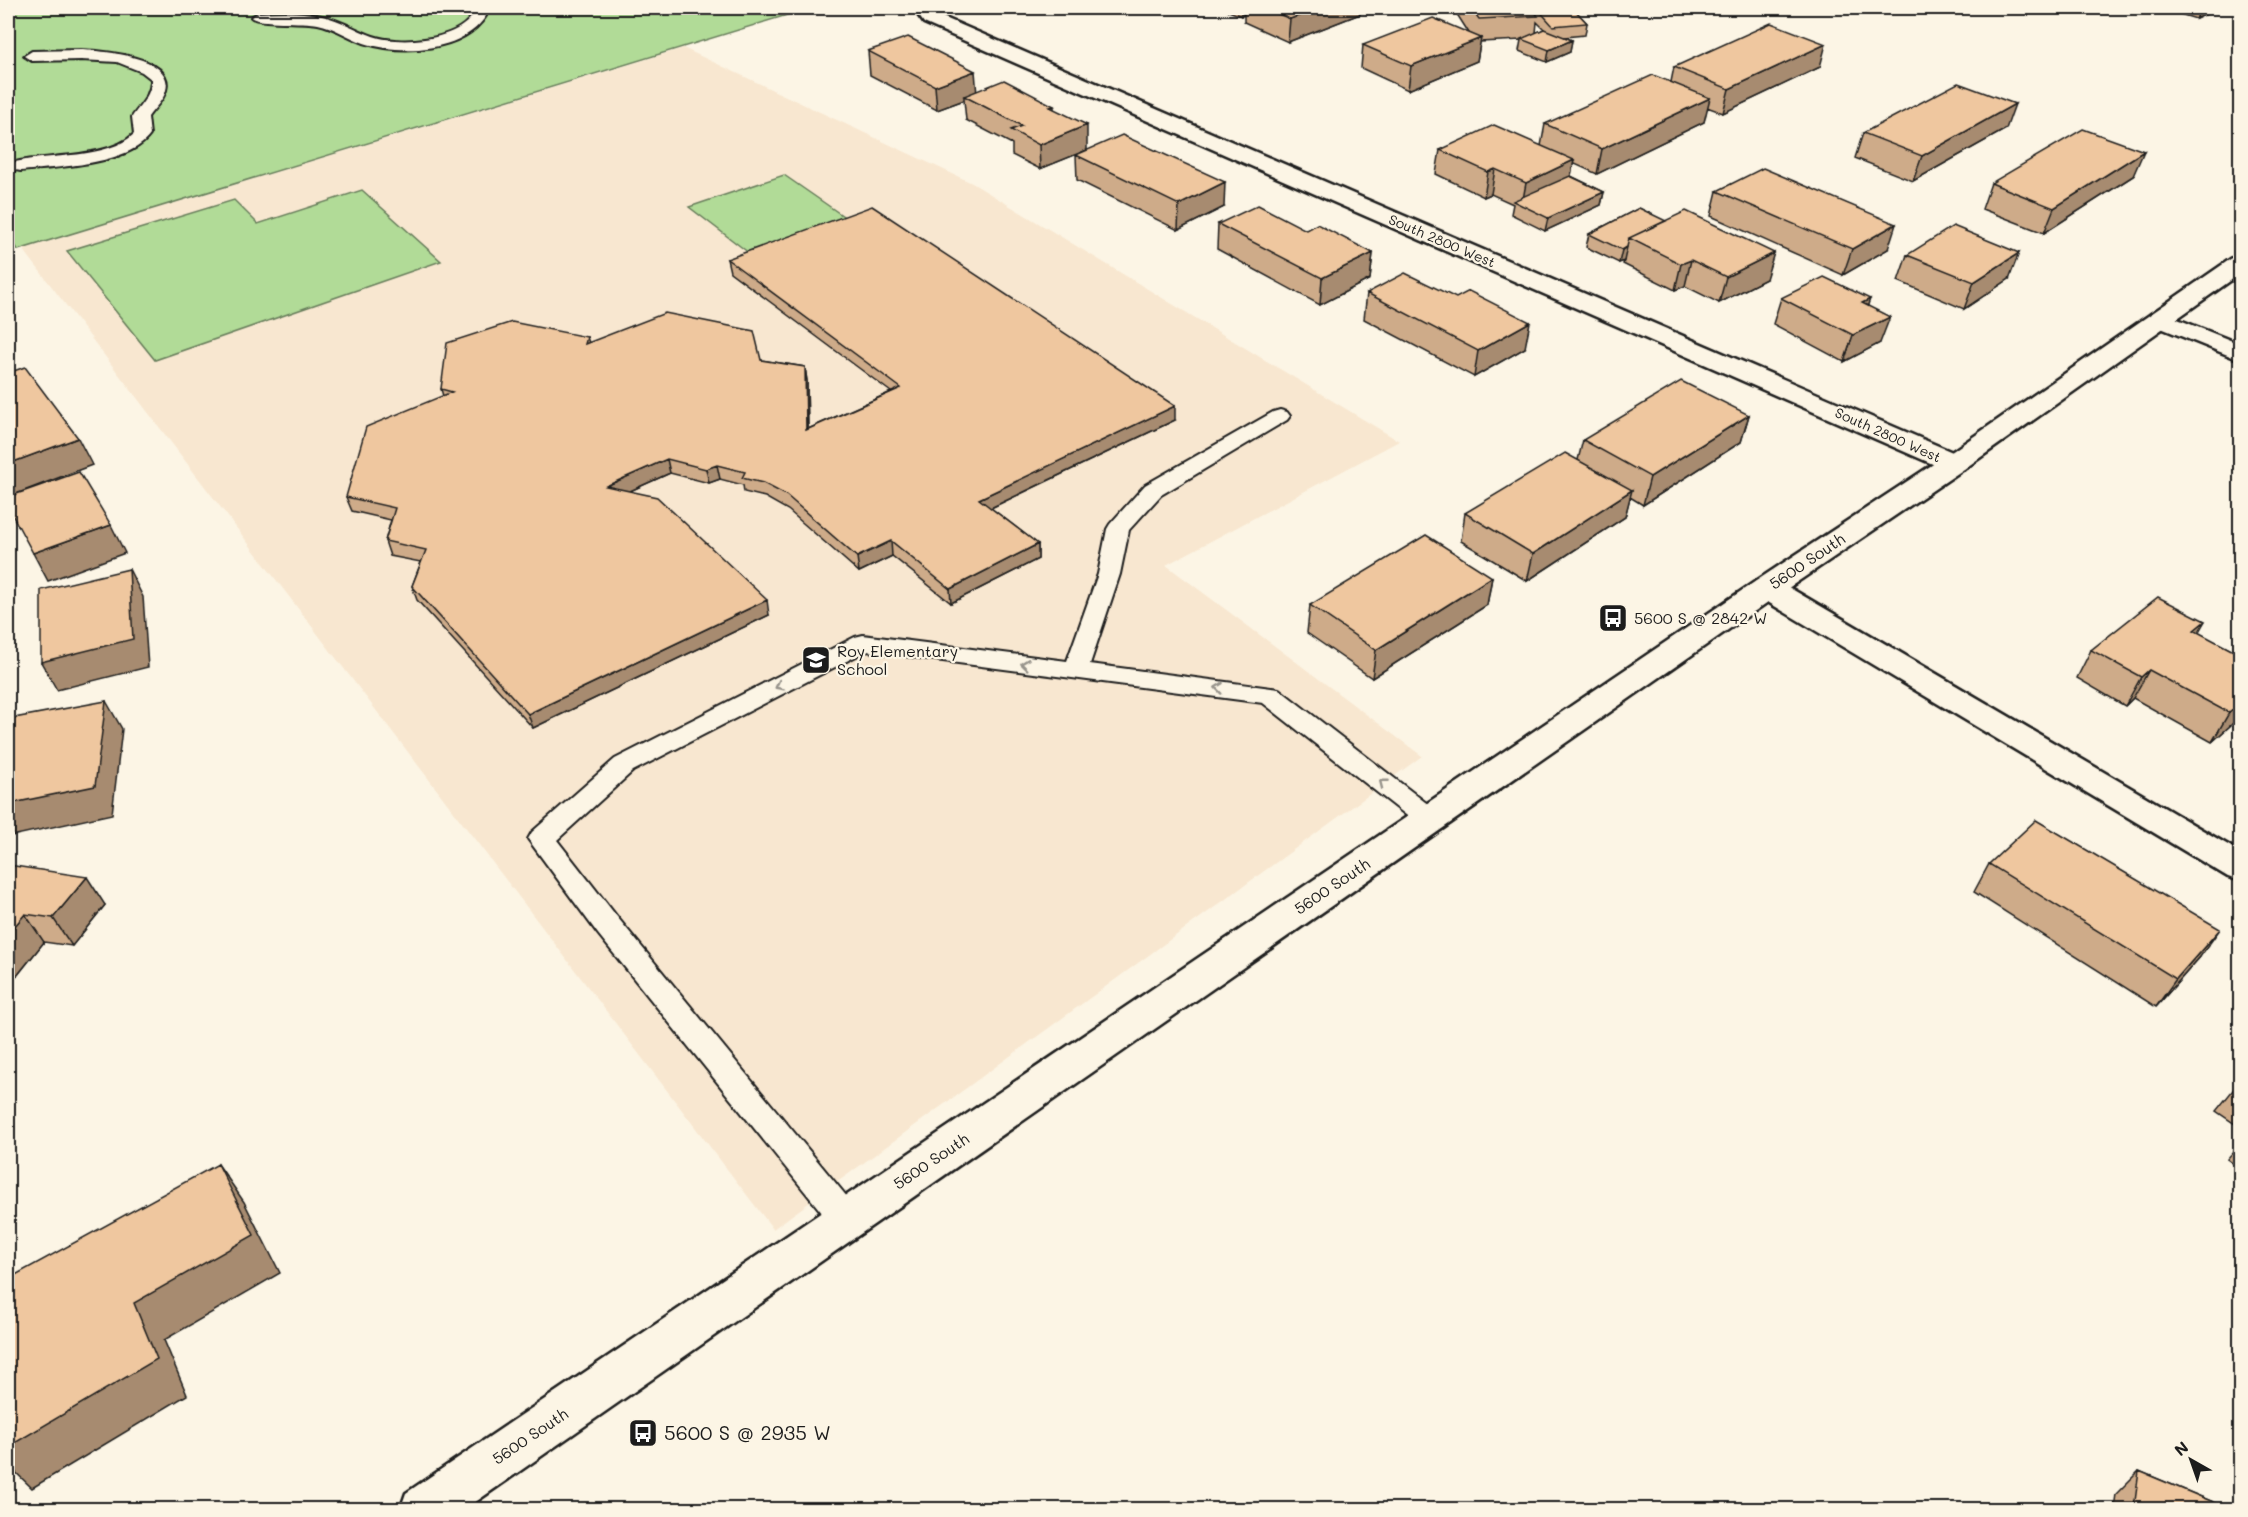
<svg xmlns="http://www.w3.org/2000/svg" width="2248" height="1517" viewBox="0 0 2248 1517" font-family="Mali,sans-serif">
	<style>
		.built { fill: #f8e7d0 }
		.green { fill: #b1db97; stroke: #667c5a; stroke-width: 1.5 }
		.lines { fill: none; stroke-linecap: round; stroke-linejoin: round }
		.service-casing { stroke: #1c1c1c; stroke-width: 4 }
		.minor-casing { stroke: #1c1c1c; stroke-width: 5 }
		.primary-casing { stroke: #1c1c1c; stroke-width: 5 }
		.service { fill: #fcf5e5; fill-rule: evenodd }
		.minor { fill: #fcf5e5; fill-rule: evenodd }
		.primary { fill: #fcf5e5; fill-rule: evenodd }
		.wall { fill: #ceab89; stroke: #1c1c1c; stroke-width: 1.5; fill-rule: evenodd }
		.shaded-wall { fill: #a78b6f; stroke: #1c1c1c; stroke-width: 1.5 }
		.building { fill: #efc79f; stroke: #1c1c1c; stroke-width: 1.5 }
		.oneway { stroke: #97938b }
		.labels { text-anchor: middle; stroke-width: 4.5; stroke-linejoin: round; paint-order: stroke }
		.far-street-label { font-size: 14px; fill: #1c1c1c; stroke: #fcf5e5 }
		.street-label { font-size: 16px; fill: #1c1c1c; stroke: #fcf5e5 }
		.poi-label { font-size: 16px; fill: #1c1c1c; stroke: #fcf5e5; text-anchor: start }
		.near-poi-label { font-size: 20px; fill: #1c1c1c; stroke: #fcf5e5; text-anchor: start }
	</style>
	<rect width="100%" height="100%" fill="#fcf5e5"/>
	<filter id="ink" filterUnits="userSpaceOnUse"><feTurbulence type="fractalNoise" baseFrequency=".0167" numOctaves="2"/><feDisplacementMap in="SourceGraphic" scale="12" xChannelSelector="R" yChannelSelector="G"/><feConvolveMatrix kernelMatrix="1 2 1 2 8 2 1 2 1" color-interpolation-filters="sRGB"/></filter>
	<g filter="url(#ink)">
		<path class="built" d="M683,48L972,183L1399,441L1166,565L1422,756L773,1229L23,249Z"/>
		<path class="green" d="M8,8H810L18,250L8,233Z
			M784,175L846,218L749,253L689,207Z
			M362,190L441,261L155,360L67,251L234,200L258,224Z"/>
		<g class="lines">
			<g class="service-casing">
				<path id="service" d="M462,8H482L486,16C463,52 402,55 364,43C349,38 334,27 318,24C304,21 257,24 251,17L258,13C279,12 301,11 322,16C341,20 356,30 373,36C400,45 455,41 472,16Z
					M81,50C102,51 175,56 166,90C164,100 154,108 148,117L150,135C129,165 56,167 21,171L15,170L13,166L15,162C48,154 109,159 134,134L132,117C140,105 152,95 151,79L142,72L117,62L81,60L32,61L24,56L32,51Z
					M1280,410L1287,412L1290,416L1287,420L1161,495L1129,530L1120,574L1090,664L1279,689L1438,812L1442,819L1438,826L1429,829L1420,826L1263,703L866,651L633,771L557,840L618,918L857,1209L862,1219L857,1229L846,1233L835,1229L598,934L528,839L532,832L615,759L855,637L863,635L1067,661L1098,574L1107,529L1110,524L1145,485L1273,412Z"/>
			</g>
			<g class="minor-casing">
				<path id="minor" d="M913,8H932L938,15L1964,457L1968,463L1964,469L1954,471L1944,469L924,23Z
					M2160,312L2240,344V360L2151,324L2148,319L2151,314Z
					M1767,579L1778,581L2240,852V881L2228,877L1756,595L1752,588L1756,581Z"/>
			</g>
			<g class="primary-casing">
				<path id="primary" d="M2240,256V274L1964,469L1778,595L464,1510H400L406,1493L1756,581L1944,457L2232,258Z"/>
			</g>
			<use href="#service" class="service"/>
			<use href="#minor" class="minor"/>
			<use href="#primary" class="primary"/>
		</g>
		<path class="wall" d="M1221,8H1361L1360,14L1288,42L1244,22V15L1241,16Z
			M1453,8H1573L1587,23L1585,35L1564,37L1572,40L1570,52L1547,62L1519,51L1521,40L1480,42L1477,61L1408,90L1361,68L1363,45L1469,33ZM1537,22L1544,29L1536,33Z
			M2160,8H2219L2196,19Z
			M868,51L976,91L1054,106V109L1087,150L1040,169L1012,155V144L966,120L964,100L937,110L870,75Z
			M1674,67H1820L1723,113L1707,107L1704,122L1597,174L1573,163L1571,176L1604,192L1601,205L1545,231L1511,214L1513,204L1491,194L1484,197L1436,174L1440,150L1541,146L1545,124L1671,82Z
			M2006,129L1913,181L1855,158L1863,133Z
			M1076,155L1224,207L1178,230L1077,180Z
			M2133,176L2044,233L1982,209L1991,183Z
			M1717,191L1888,249L1843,275L1711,216Z
			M1639,208L1766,279L1719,303L1685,286L1675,290L1623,264L1624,261L1619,263L1586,247L1589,234Z
			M1218,224L1306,230L1373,253L1370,279L1320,305L1217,249Z
			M1907,255L2009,279L1964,309L1898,281Z
			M727,259L1175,420L991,508L1038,544V559L951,603L892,556L859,572L788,510L765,497L744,492L743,485L720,479L709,483L670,473L630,491L769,615L533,728L417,600L412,586L421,562L390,556L385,541L391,520L352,511L346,497L443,396L441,389L587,337L589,343L761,360L805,367L807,381L808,429L891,392L730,272Z
			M1367,293L1525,348L1474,377L1364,319Z
			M1781,298L1868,306L1880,343L1844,362L1773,324Z
			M1749,415L1741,442L1643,505L1630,497L1625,517L1527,581L1461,541L1465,513L1578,460L1583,440Z
			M1492,577L1487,605L1372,678L1307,633L1310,605Z
			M2198,633L2241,655V716L2212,742L2133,698L2125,706L2077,678L2091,650Z
			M1989,864L2200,957L2156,1007L1974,892Z
			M8,865L105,905L72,946L44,942L8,987Z
			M2241,1080V1128L2216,1111Z
			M2241,1143V1169L2227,1159Z
			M2139,1471L2230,1509H2114L2116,1494Z"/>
		<path class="shaded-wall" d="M1241,8H1244V15L1241,16Z
			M1320,8H1361L1360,14L1288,42L1290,19Z
			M2201,8H2219L2196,19Z
			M1481,38L1477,61L1408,90L1411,66Z
			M1572,40L1570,52L1547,62L1549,50Z
			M1826,44L1820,67L1723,113L1729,89Z
			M975,71L977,95L964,96V100L937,110L935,86Z
			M1710,98L1704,122L1597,174L1602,149Z
			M2015,104L2006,129L1913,181L1922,156Z
			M1087,125V150L1040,169L1039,145Z
			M2144,151L2133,176L2044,233L2054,208Z
			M1574,160L1569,185L1522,205L1526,183Z
			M1495,169L1491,194L1484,197L1488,172Z
			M1225,182L1224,207L1178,230L1179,205Z
			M1604,192L1601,205L1545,231L1548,218Z
			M1896,224L1888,249L1843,275L1852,249Z
			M1627,247L1624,261L1619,263L1622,250Z
			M1373,253L1370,279L1320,305L1322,278Z
			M1774,253L1766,279L1719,303L1726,277Z
			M2019,253L2009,279L1964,309L1974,282Z
			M1691,260L1685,286L1675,290L1681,264Z
			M1870,299L1861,325L1862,303Z
			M1890,317L1880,343L1844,362L1853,335Z
			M1530,322L1525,348L1474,377L1478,351Z
			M805,367L807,381L808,444L806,430Z
			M1175,406V420L980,513L979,499Z
			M1749,415L1741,442L1643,505L1650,477Z
			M78,438L92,465L8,497V464Z
			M667,459L670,473L610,500L606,486Z
			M717,465L720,479L709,483L706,469Z
			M1632,490L1625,517L1527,581L1533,554Z
			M111,525L125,553L48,581L33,553Z
			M891,541L892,556L859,572L857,557Z
			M1038,544V559L951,603L950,589Z
			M129,569L143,597L148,667L57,690L41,662Z
			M1492,577L1487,605L1372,678L1376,650Z
			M767,600L769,615L533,728L528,714Z
			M2205,621L2189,649L2194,630Z
			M2149,670L2133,698L2125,706L2141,677Z
			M106,701L122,729L112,814L12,836L8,829V804Z
			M2241,703V716L2212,742L2229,713Z
			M87,877L105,905L72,946L53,918Z
			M25,914L44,942L8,987V934Z
			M2220,929L2200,957L2156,1007L2176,979Z
			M218,1164L244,1202L280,1273L164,1340L187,1395L32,1488L8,1465V1447L134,1303Z"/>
		<path class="building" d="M1264,8H1320L1290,19Z
			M1471,8H1532L1538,16L1479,19Z
			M1537,8H1573L1587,23L1553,26Z
			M1433,18L1481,38L1411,66L1363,45Z
			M1771,23L1826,44L1729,89L1674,67Z
			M1544,29L1572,40L1549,50L1521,39Z
			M908,37L975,71L935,86L868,51Z
			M1653,75L1710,98L1602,149L1545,124Z
			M1004,80L1054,106L1050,107L1087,125L1039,145L1011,130L1022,126L964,96Z
			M1958,83L2015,104L1922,156L1863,133Z
			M1494,125L1574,160L1526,183L1495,169L1488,172L1440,150Z
			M2083,129L2144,151L2054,208L1991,183Z
			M1122,135L1225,182L1179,205L1076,155Z
			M1763,168L1896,224L1852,249L1717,191Z
			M1570,176L1604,192L1548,218L1513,201Z
			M1258,205L1306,230L1317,224L1373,253L1322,278L1218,224Z
			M872,206L1175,406L979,499L1038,544L950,589L891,541L857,557L786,495L763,483L742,478L745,472L717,465L706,469L667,459L606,486L657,497L767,600L528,714L412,586L426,550L385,541L395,508L346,497L366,427L452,392L441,389L447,343L512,322L587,337L585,344L665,313L754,331L761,360L805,367L806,430L901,388L727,259Z
			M1639,208L1666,221L1629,238L1627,247L1622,250L1589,234Z
			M1686,211L1774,253L1726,277L1691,260L1681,264L1629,238Z
			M1953,226L2019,253L1974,282L1907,255Z
			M1405,273L1456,298L1469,291L1530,322L1478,351L1367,293Z
			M1824,277L1870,299L1862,303L1890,317L1853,335L1781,298Z
			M25,367L78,438L8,464V373Z
			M1681,381L1749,415L1650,477L1583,440Z
			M1565,453L1632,490L1533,554L1465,513Z
			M79,472L111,525L33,553L8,507V497Z
			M1426,535L1492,577L1376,650L1310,605Z
			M129,569L133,639L41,662V590Z
			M2158,597L2205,621L2194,630L2241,655V703L2229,713L2149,670L2141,677L2091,650Z
			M106,701L95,786L8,804V728L9,719Z
			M2036,820L2220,929L2176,979L1989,864Z
			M8,865L87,877L53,918L25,914L8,934Z
			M2241,1080V1086L2237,1084Z
			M218,1164L254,1235L134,1303L157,1359L8,1447V1279Z
			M2139,1471L2230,1509H2134Z"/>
		<defs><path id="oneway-chevron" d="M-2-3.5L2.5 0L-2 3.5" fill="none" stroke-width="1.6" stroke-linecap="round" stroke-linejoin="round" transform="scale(1.5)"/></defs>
		<g class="oneway">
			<use href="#oneway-chevron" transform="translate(1025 664) rotate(-173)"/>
			<use href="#oneway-chevron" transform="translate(779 686) rotate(153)"/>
			<use href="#oneway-chevron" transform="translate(1219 688) rotate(-173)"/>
			<use href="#oneway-chevron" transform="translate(1383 783) rotate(-142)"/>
		</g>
	</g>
	<defs>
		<g id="bus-square" transform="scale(1.5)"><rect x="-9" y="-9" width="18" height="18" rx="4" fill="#1c1c1c" stroke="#fcf5e5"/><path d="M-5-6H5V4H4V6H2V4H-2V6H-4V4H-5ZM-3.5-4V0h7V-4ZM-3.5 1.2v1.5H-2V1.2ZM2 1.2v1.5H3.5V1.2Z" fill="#fff"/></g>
		<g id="school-square" transform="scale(1.5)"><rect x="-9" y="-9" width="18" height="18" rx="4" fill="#1c1c1c" stroke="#fcf5e5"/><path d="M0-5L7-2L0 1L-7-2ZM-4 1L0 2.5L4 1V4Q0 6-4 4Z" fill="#fff"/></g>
	</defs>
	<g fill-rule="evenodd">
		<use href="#bus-square" x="1613" y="618"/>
		<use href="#school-square" x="816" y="660"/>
		<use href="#bus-square" x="643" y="1433"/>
	</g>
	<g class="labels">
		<g class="far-street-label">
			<text transform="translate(1442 241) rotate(23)" y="5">South 2800 West</text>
			<text transform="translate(1888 435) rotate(24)" y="5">South 2800 West</text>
		</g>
		<g class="street-label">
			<text transform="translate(1807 561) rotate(-34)" y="6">5600 South</text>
			<text transform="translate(1332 886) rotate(-34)" y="6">5600 South</text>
			<text transform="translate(931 1161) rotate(-34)" y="6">5600 South</text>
			<text transform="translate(530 1436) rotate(-34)" y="6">5600 South</text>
		</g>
		<g class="poi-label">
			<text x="1634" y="624">5600 S @ 2842 W</text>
			<text x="837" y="657">Roy Elementary<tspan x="837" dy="18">School</tspan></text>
		</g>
		<g class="near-poi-label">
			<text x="664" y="1440">5600 S @ 2935 W</text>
		</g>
	</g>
	<rect width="2248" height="1517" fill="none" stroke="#fcf5e5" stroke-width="30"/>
	<rect x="15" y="15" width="2218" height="1487" fill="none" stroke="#1c1c1c" stroke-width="2" filter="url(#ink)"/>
	<g transform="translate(2191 1460) rotate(320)" stroke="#fcf5e5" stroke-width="4.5" paint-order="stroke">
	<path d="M0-4.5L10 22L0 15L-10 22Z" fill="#1c1c1c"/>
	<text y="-9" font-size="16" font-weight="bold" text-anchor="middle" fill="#1c1c1c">N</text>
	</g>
</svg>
